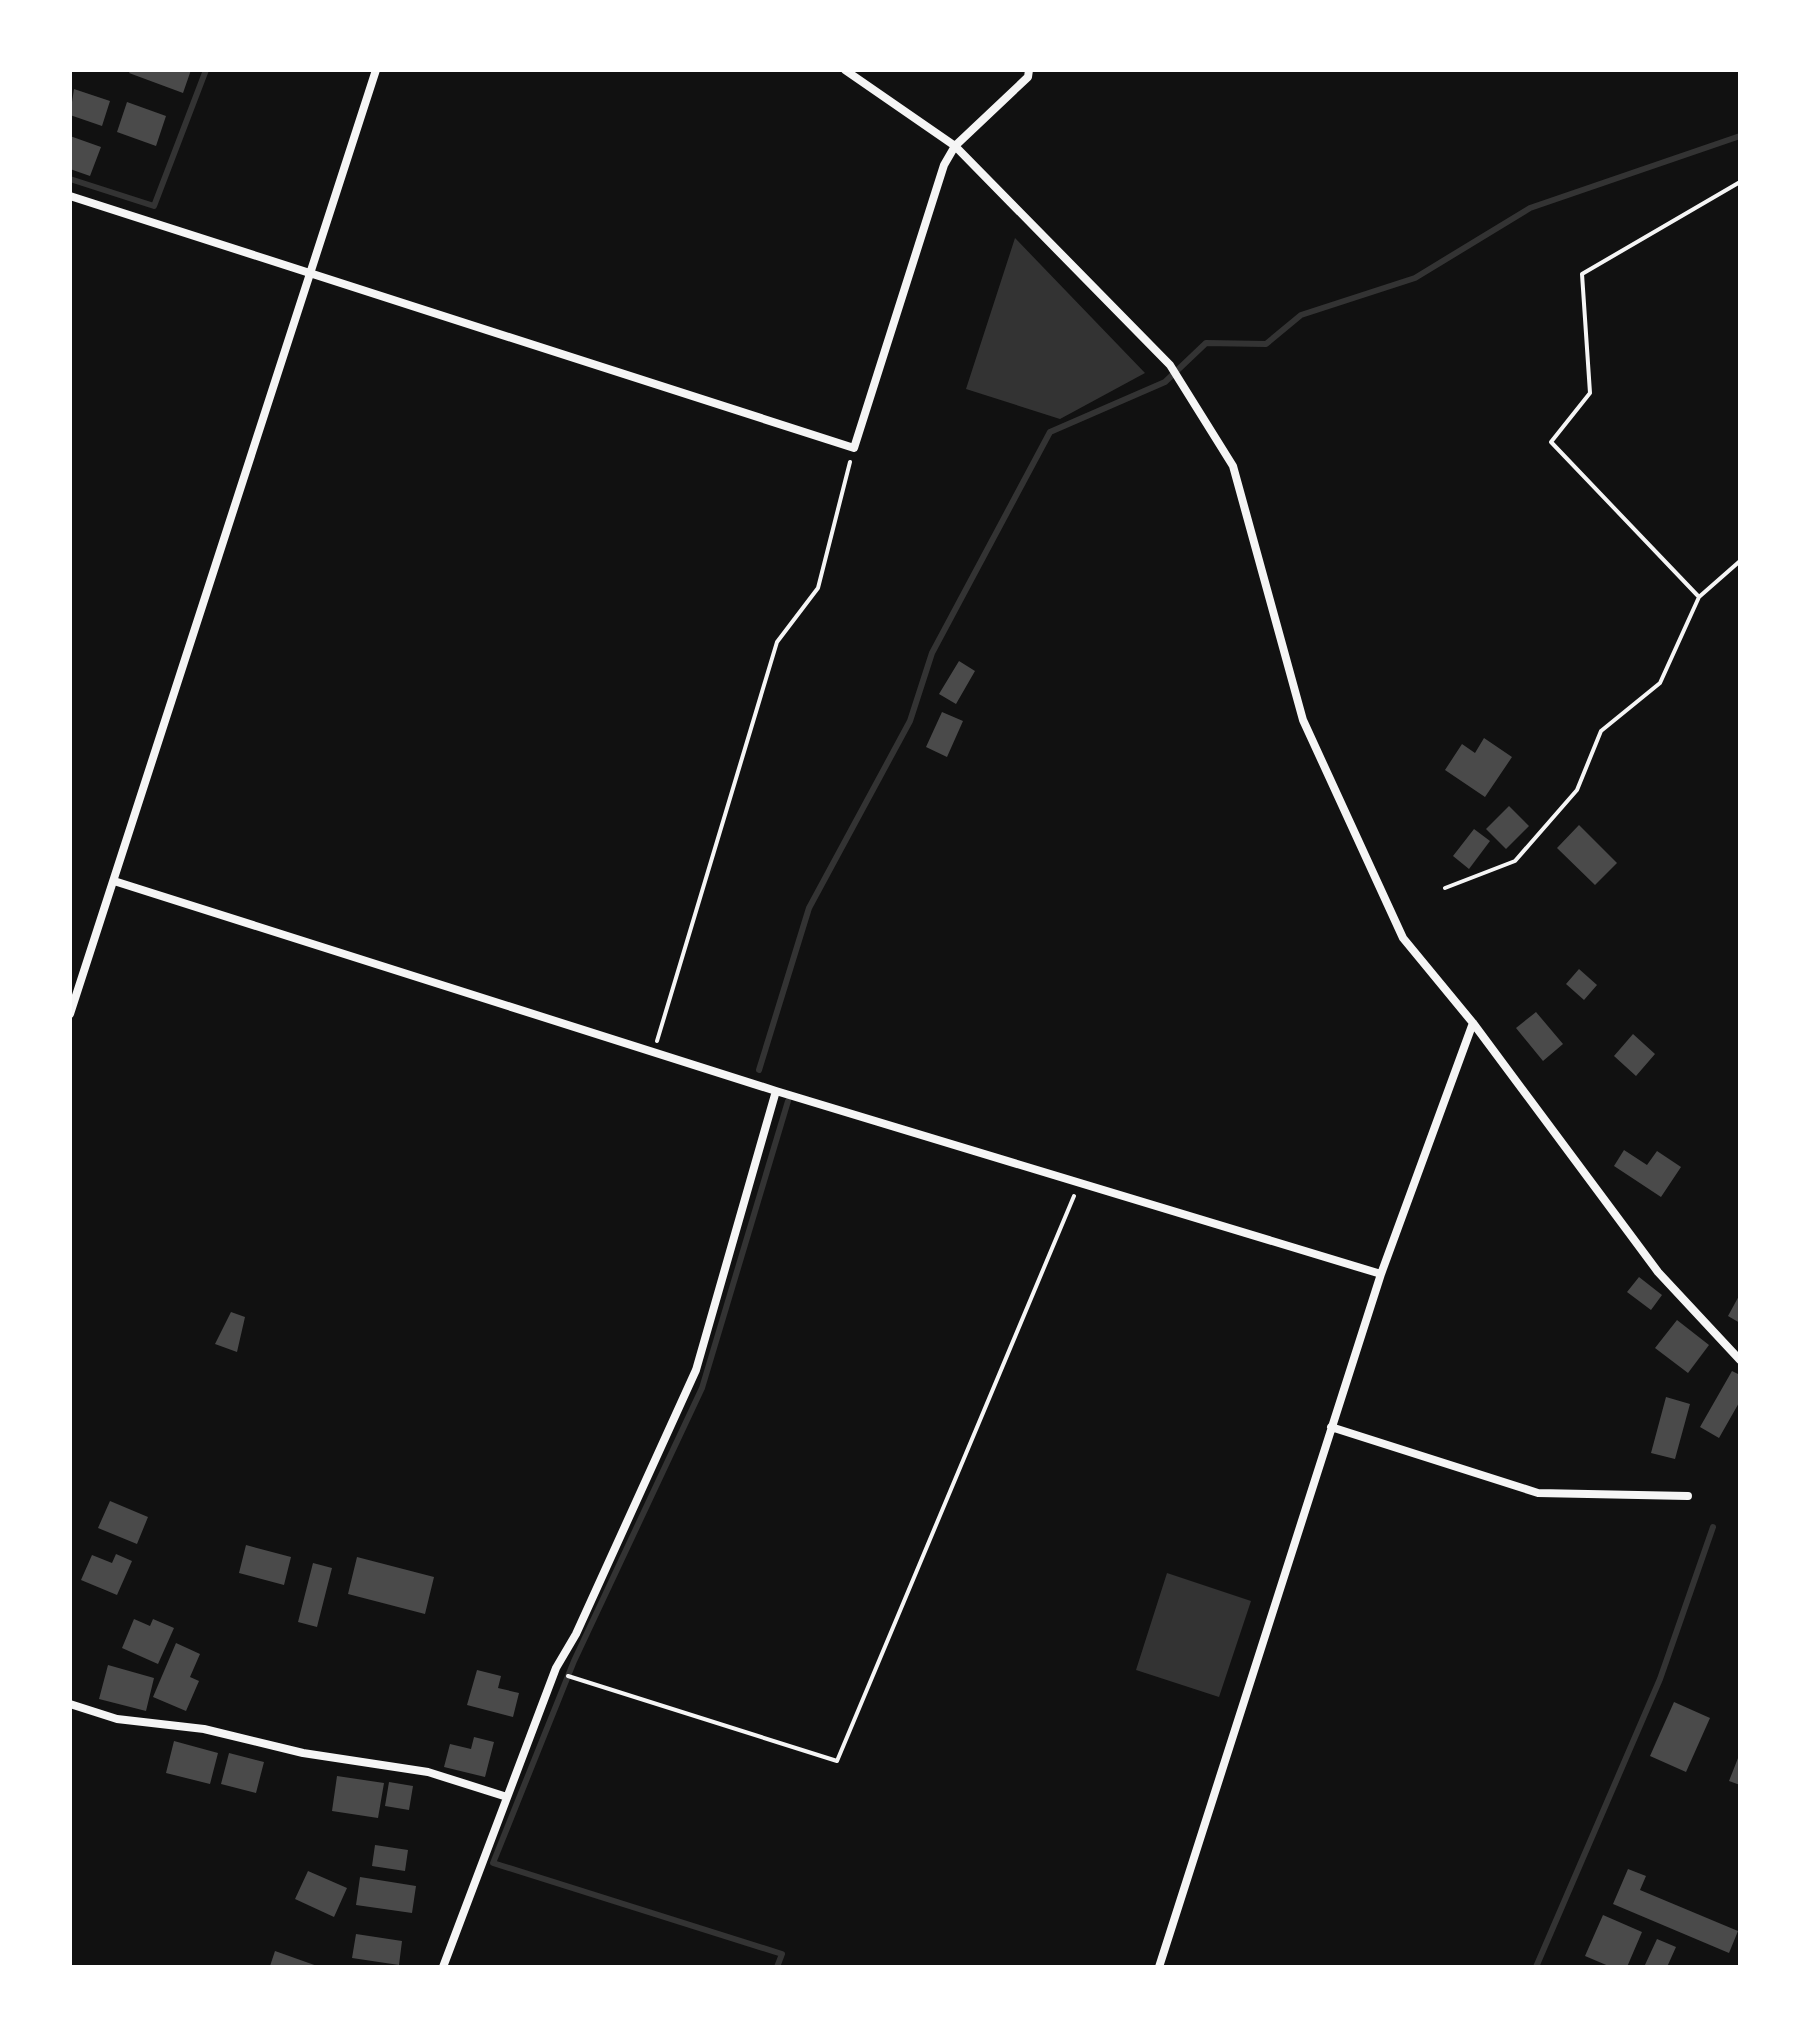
<svg xmlns="http://www.w3.org/2000/svg" width="1810" height="2037" viewBox="0 0 1810 2037" font-family="'Crimson Pro',serif">
	<style>
		.water { fill: #333 }
		.lines { fill: none; stroke-linecap: round; stroke-linejoin: round }
		.stream { stroke: #333; stroke-width: 6 }
		.building { fill: #4a4a4a }
		.path { stroke: #f5f5f5; stroke-width: 4 }
		.minor { stroke: #f5f5f5; stroke-width: 8 }
	</style>
	<rect width="100%" height="100%" fill="#111"/>
	<path class="water" d="M1015,238L1145,373L1060,419L966,389Z
		M1167,1573L1251,1601L1219,1697L1136,1670Z"/>
	<g class="lines">
		<path class="stream" d="M70,179L154,206L206,70
			M759,1070L809,908L910,721L932,653L1050,432L1165,382L1206,343L1266,344L1301,315L1415,278L1530,208L1740,136
			M777,1967L782,1954L493,1863L574,1661L702,1388L788,1101
			M1536,1967L1660,1679L1713,1527"/>
	</g>
	<path class="building" d="M131,70H191L183,93L129,73Z
		M74,89L110,101L102,126L70,115Z
		M127,102L166,116L156,146L117,132Z
		M70,136L101,147L90,176L70,169Z
		M959,661L975,671L956,704L939,694Z
		M942,712L963,721L947,757L926,747Z
		M1484,738L1512,757L1485,797L1445,770L1462,744L1475,753Z
		M1509,806L1529,826L1506,849L1486,829Z
		M1579,825L1617,863L1595,885L1557,848Z
		M1474,829L1490,841L1469,869L1453,856Z
		M1579,969L1597,985L1584,1000L1566,984Z
		M1536,1012L1563,1044L1543,1061L1516,1028Z
		M1633,1034L1655,1054L1636,1076L1614,1056Z
		M1624,1150L1647,1165L1657,1151L1681,1167L1661,1197L1614,1166Z
		M1639,1277L1662,1295L1651,1310L1627,1292Z
		M1740,1294V1323L1728,1316Z
		M231,1312L245,1317L237,1352L215,1344Z
		M1677,1320L1709,1345L1688,1373L1655,1348Z
		M1732,1371L1740,1375V1401L1719,1438L1700,1427Z
		M1666,1397L1690,1404L1675,1459L1651,1453Z
		M110,1501L148,1517L137,1544L98,1528Z
		M246,1545L291,1557L284,1585L239,1573Z
		M116,1554L132,1561L117,1595L81,1580L92,1555L112,1563Z
		M357,1557L434,1577L425,1614L348,1594Z
		M313,1563L332,1568L317,1627L298,1622Z
		M134,1619L150,1626L153,1619L174,1628L158,1664L122,1648Z
		M176,1643L200,1654L190,1677L199,1681L186,1711L153,1697Z
		M108,1665L154,1678L146,1711L99,1699Z
		M477,1670L501,1676L498,1688L519,1693L513,1717L467,1705Z
		M1674,1702L1710,1718L1686,1772L1650,1756Z
		M474,1737L494,1742L485,1777L444,1767L450,1744L471,1749Z
		M174,1741L218,1753L210,1784L166,1773Z
		M229,1753L264,1762L256,1793L221,1784Z
		M1740,1753V1785L1729,1781Z
		M337,1776L384,1783L378,1818L332,1811Z
		M389,1782L413,1786L409,1810L385,1806Z
		M375,1845L408,1850L405,1871L372,1866Z
		M1628,1869L1646,1876L1640,1890L1738,1931L1729,1953L1613,1904Z
		M308,1871L347,1888L334,1917L295,1899Z
		M360,1877L416,1886L412,1913L356,1905Z
		M1603,1915L1642,1932L1627,1967H1611L1585,1956Z
		M356,1934L402,1941L399,1965L352,1958Z
		M1657,1939L1676,1947L1667,1967H1644Z
		M275,1951L320,1967H319L270,1966Z"/>
	<g class="lines">
		<path class="path" d="M1699,597L1551,442L1590,393L1582,274L1740,182
			M1445,888L1515,861L1577,790L1601,731L1660,683L1699,597L1740,561
			M657,1041L777,642L818,588L850,462
			M568,1676L837,1761L1074,1196"/>
		<path class="minor" d="M845,70L955,146L1170,365L1233,466L1303,720L1403,938L1473,1023L1658,1272L1740,1360
			M70,196L854,448L944,165L955,146L1028,77L1029,70
			M114,881L776,1091L1381,1274
			M70,1014L376,70
			M1331,1427L1538,1493L1688,1496
			M70,1704L117,1719L204,1729L303,1753L428,1772L507,1797
			M443,1967L556,1668L576,1634L696,1370L776,1091
			M1159,1967L1381,1274L1473,1023"/>
	</g>
	<rect width="1810" height="2037" fill="none" stroke="#ffffff" stroke-width="144"/>
</svg>
